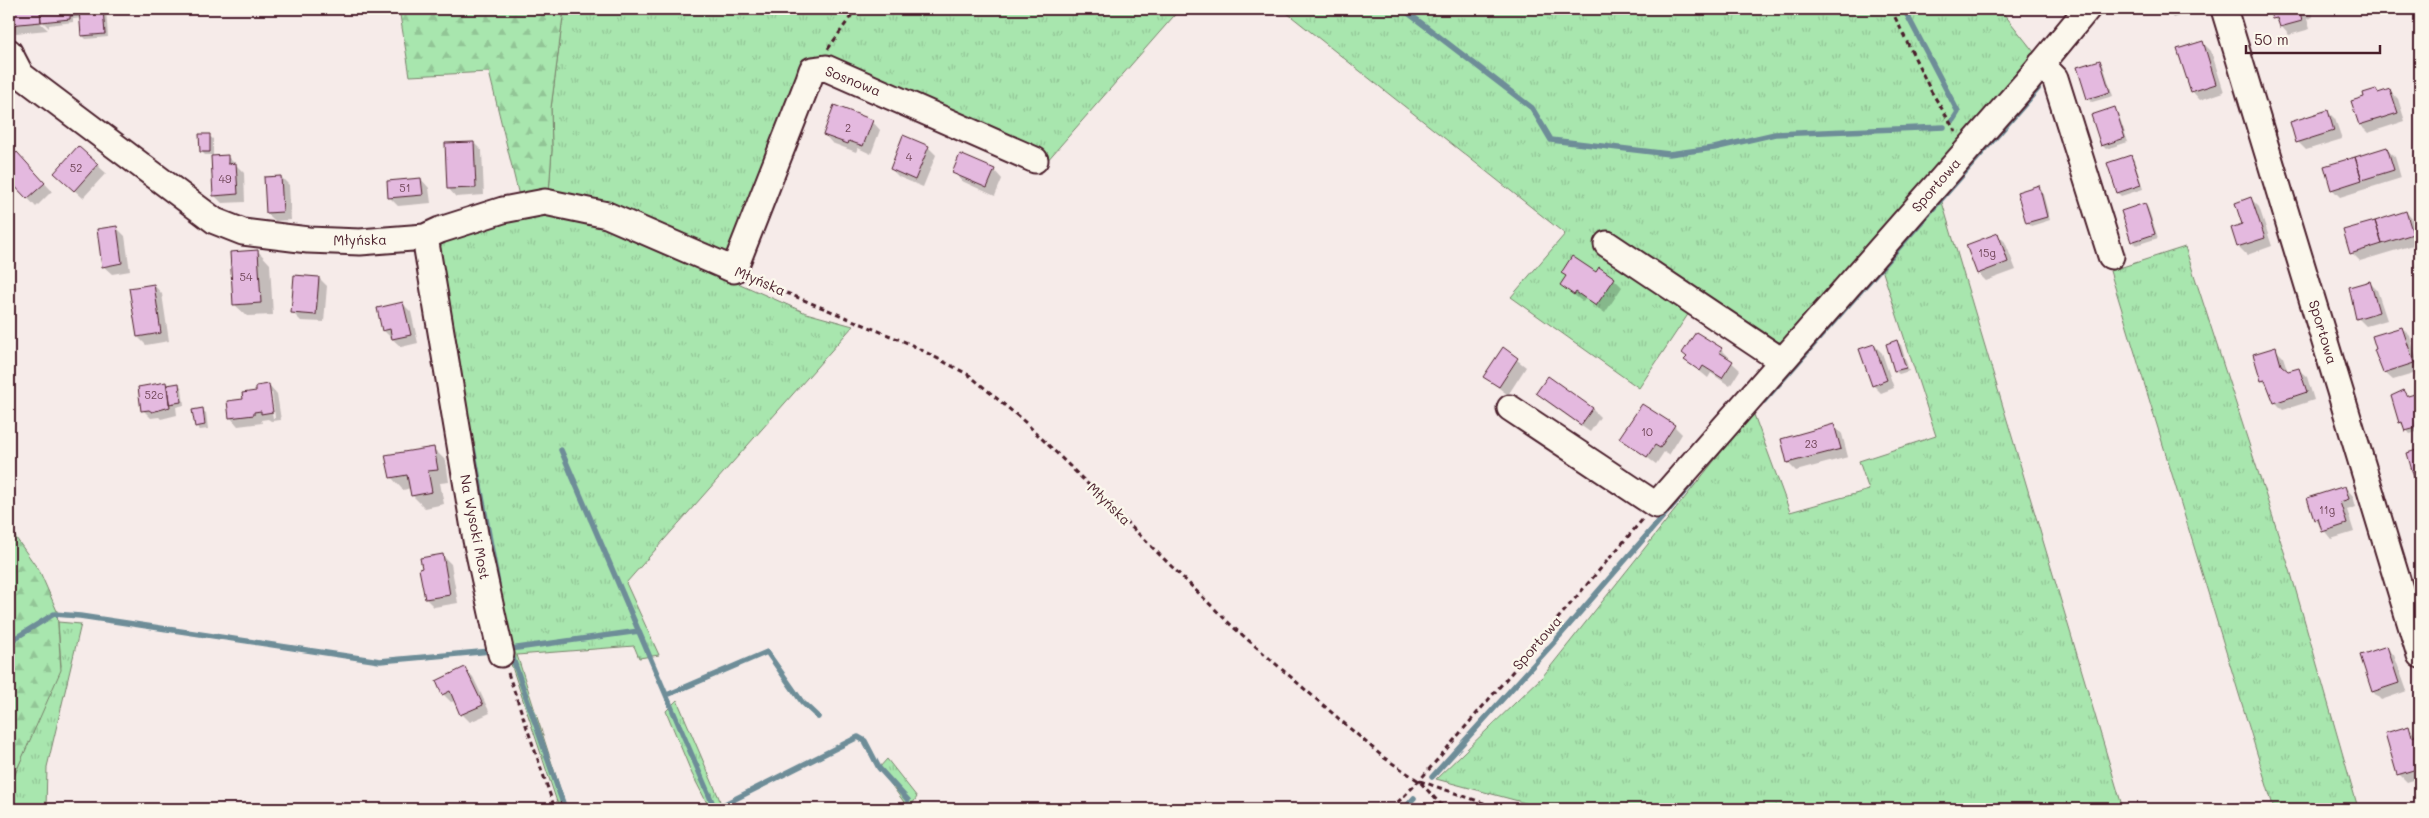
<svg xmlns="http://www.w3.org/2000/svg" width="2429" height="818" viewBox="0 0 2429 818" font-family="Mali,sans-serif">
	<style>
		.grass { fill: url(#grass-tufts); stroke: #79826c }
		.forest { fill: url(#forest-firs); stroke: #79826c }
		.shadow { fill: #0003; fill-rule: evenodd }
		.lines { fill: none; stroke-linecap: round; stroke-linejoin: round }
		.stream { stroke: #6e8d98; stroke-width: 5.5 }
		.building { fill: #e4b9df; stroke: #4a1f2b }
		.minor-casing { stroke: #4a1f2b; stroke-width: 29 }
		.path { stroke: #4a1f2b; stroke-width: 3; stroke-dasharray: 5 4; stroke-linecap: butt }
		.minor { stroke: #fbf7ec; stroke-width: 25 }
		.labels { text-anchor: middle; stroke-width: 5; stroke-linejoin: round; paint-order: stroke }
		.number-label { font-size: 11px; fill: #704658 }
		.street-label { font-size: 14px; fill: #4a1f2b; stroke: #fbf7ec }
	</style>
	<defs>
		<pattern id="grass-tufts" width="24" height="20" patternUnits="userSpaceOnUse" patternTransform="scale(1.25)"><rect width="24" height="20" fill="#a8e6ae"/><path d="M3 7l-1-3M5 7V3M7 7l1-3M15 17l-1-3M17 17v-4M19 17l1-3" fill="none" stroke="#92c596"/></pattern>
		<pattern id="forest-firs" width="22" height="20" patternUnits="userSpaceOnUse" patternTransform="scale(1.25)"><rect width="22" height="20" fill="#a8e6ae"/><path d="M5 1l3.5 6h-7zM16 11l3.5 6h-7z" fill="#92c596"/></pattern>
	</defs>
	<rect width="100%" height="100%" fill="#f6ebe9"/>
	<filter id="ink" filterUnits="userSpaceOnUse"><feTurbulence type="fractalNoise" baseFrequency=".02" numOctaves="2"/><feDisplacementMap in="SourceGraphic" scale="10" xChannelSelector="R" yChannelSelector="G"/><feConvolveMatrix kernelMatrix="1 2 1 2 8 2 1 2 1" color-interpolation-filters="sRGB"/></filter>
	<g filter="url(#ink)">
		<path class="grass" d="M564,9H1180L1039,170L830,62L730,256L549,193L552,150L551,108Z
			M1282,9H2000L2034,52L1789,341L1768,343L1699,298L1639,388L1511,297L1565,234Z
			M1942,202L2123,809H1548L1436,779L1543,676L1753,412L1790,512L1869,490L1859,461L1936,436L1881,266Z
			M563,212L647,243L806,313L853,326L626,583L659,655L639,658L634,646L517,655L565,804L557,802L508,655L432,250L444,240L506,218Z
			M2185,247L2290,570L2358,808L2274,809L2110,271Z
			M58,622L81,624L47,767L46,809H9V793L15,774L61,666Z
			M677,700L719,798L722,809H710L692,774L666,711Z
			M887,759L917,797L909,809L879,768Z"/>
		<path class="forest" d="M399,9H564L551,108L552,150L549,193L520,200L489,72L410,76Z
			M9,528L40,572L57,611L61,670L15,774L9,793Z"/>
		<path class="shadow" d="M9,9H106L108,37L86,39L82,35L81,18L73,19V22L49,25V28L42,21H38L48,30L16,33L9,26Z
			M2165,9H2199V10L2173,18Z
			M2270,9H2310L2313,17L2307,19L2310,29L2289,35L2274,18Z
			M2203,43L2211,51L2224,92L2200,100L2192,91Z
			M2099,61L2103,65L2113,96L2092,102L2088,99L2078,68Z
			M2390,90L2398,99L2405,121L2368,133L2360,125L2365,98L2376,91L2379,94Z
			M2114,109L2118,113L2128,142L2106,149L2102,145Z
			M2327,111L2335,119L2342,139L2306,150L2298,142Z
			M872,121L880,130L871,154L858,148L856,152L832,143L824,134Z
			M209,136L213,139V157L227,156L244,173L245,202L222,203L214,195L212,155H205L201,151Z
			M474,143L482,151L484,195L456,197L448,188Z
			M928,147L936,155L923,187L899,177L891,169Z
			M78,148L106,173L83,198L64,181Z
			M2386,149L2395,157L2401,178L2340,197L2332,189Z
			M17,154L52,191L36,207L9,178V162Z
			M2130,156L2134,160L2143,189L2121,196L2118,193Z
			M994,170L1002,179L995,196L962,181L954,173Z
			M281,177L289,185L291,220L275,221L267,213Z
			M421,179L429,188L431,203L398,206L390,198L388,182Z
			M2038,187L2042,191L2050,220L2031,226L2027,222Z
			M2251,199L2259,207L2272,246L2247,255L2238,246Z
			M2145,205L2148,208L2158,238L2136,245L2132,241Z
			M2406,212L2414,221L2420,243L2360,261L2352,253Z
			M116,227L125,236L130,271L112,274L103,266Z
			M1997,234L2005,242L2016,270L1986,281L1978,273Z
			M258,251L270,264L273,315L247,316L234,304Z
			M1596,274L1614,279L1622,287L1605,313L1585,299L1583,302L1561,285Z
			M319,278L327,286L324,322L301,321L292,312Z
			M2369,282L2377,290L2387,320L2366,326L2358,318Z
			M154,285L162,294L169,341L146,345L138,337Z
			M403,304L411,312L418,343L401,347L384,331Z
			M2402,328L2410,336L2420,372L2393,380L2384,372Z
			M1897,342L1901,345L1909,371L1899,374L1895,371Z
			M1874,345L1882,353L1894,388L1881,393L1873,385Z
			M1503,349L1526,367L1508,395L1485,377Z
			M1721,349L1729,357L1728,359L1740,370L1730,386L1711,373L1708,378L1686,360Z
			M2275,349L2283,357L2288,372L2298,369L2307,377L2314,400L2283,410L2275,402L2269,387L2262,380Z
			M166,384L168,386L178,384L182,388L184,405L176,407L177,415L161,419L159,417L151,418L143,410Z
			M269,385L277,394L281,420L271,421L268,419L261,420L262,423L238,426L230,417L244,400ZM269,393H272L275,418H273Z
			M1538,393L1592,409L1600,417L1590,432L1546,401Z
			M2417,394L2420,397V431L2410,434L2400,422L2409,397Z
			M1643,405L1674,426L1682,434L1669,455L1664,452L1656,464L1621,438Z
			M202,410L206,413L208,429L200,430L196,426Z
			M1834,426L1842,434L1848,457L1796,471L1788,463L1782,440Z
			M433,448L446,461L449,482L440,483L444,504L425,508L412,495L411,488L403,490L391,477Z
			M2345,487L2353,496L2356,507L2347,510L2354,532L2331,539L2315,519Z
			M442,555L451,564L458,603L434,607L426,599L423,569Z
			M2386,647L2394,655L2407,691L2381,700L2373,692Z
			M465,669L473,677L490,713L470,722L462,714L455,701L451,702L443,694Z
			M2408,727L2420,740V778L2407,782L2399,774Z"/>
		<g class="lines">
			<path class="stream" d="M1403,9L1532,108L1551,140L1669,154L1714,148L1775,134L1944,127
				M1904,9L1958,112L1953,120
				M1764,401L2038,89
				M473,448L498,584
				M561,450L715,809L858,737L865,741L879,768L908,800
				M9,642L54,614L80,616L380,661L491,651
				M510,649L639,631
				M510,650L565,809
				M667,695L767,652L802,702L818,717
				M1432,777L1556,640L1692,483
				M1404,809L1414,798"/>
		</g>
		<path class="building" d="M9,9H40L41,22L9,25Z
			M40,9H79L80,15L70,16V19L41,22Z
			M79,9H103L105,34L81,36Z
			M2269,9H2305L2300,11L2302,21L2280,27L2277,18L2272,19Z
			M2203,41L2216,84L2191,92L2177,49Z
			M2100,60L2110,92L2087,99L2077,67Z
			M2376,89L2378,93L2390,89L2398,113L2359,125L2351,101L2364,97L2363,93Z
			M834,105L873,120L863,146L849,141L848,144L823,135Z
			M2115,107L2125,138L2101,146L2091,115Z
			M2328,110L2334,131L2296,143L2290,122Z
			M199,134H210V152H200Z
			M903,135L929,146L915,180L890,169Z
			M474,142L476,188L447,189L445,143Z
			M78,146L98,164L74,191L54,173Z
			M2387,147L2394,170L2362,180L2355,157Z
			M17,152L45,183L27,199L9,180V160Z
			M960,154L995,169L987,188L952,173Z
			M228,155V164L236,163L238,194L213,196L211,156Z
			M2131,155L2141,185L2117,193L2107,163Z
			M2355,157L2362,180L2331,190L2324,166Z
			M281,176L283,212L266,213L264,177Z
			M421,178L423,195L388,198L387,181Z
			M2039,185L2047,217L2026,223L2017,192Z
			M2251,197L2265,238L2237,247L2231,228L2242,224L2235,203Z
			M2145,203L2155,234L2131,242L2121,211Z
			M2406,211L2413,234L2382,244L2375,221Z
			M2375,221L2382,244L2350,254L2343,230Z
			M117,226L122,263L102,267L97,229Z
			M1998,233L2008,262L1977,274L1966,245Z
			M258,250L261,303L233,305L230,252Z
			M1572,256L1596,272L1599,267L1615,278L1596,306L1576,292L1574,295L1560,285L1566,276L1561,273Z
			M294,275L319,277L316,315L291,313Z
			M2370,281L2379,312L2356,319L2349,287Z
			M154,284L161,333L137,337L129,288Z
			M403,302L411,335L392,339L390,329L382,331L377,308Z
			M2402,327L2414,363L2383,373L2374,350L2376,349L2372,336Z
			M1696,332L1722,348L1719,352L1733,361L1722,378L1703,366L1700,371L1684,360L1687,357L1682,353Z
			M1897,340L1906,368L1894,371L1886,344Z
			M1874,344L1887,380L1872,386L1859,349Z
			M1503,347L1518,358L1499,387L1483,377Z
			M2276,347L2281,365L2288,371L2299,368L2307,392L2274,403L2265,380L2261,381L2253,354Z
			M1548,376L1593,408L1581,425L1536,393Z
			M166,382L170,407L152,412L149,410L141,411L138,387Z
			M179,383L181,402L169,404L167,385Z
			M269,384L273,412L261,414V411L254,412V415L229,418L227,401L243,399L242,393L256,391V386Z
			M2404,390L2408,396L2418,393L2420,402V427L2405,431L2402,422L2399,423L2391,396Z
			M1642,404L1675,425L1660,448L1655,445L1647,457L1619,438Z
			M203,408L205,425L195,427L192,410Z
			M1834,424L1841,449L1787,463L1781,439Z
			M434,447L438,470L428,471L432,492L411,496L407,475L390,478L385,455Z
			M2420,449V487L2417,488L2407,453Z
			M2345,486L2349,499L2340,502L2347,524L2322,532L2318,518L2314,520L2307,498Z
			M443,554L450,595L425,599L419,569L422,568L420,558Z
			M2387,646L2399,683L2372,692L2360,655Z
			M465,667L483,705L460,715L450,691L442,695L436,681Z
			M2409,726L2412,737L2417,735L2420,746V756H2418L2420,768L2397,775L2385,733Z"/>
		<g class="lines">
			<g class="minor-casing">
				<path id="minor" d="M2224,9L2420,655
					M9,52L21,75L215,221L243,232L308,240L360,242L425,237L440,230L503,210L545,202L607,215L734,270L809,79L812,70L826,68L1035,160
					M2041,64L2055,78L2111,256
					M425,237L476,540L501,654
					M1607,244L1782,361
					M1510,408L1656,505L2026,83L2087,9"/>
			</g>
			<path class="path" d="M1891,9L1931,91L1956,132
				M828,49L856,9
				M753,279L910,344L969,375L1026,423L1232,626L1383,757L1419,781L1445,809
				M508,673L555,809
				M1420,781L1501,809
				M1391,809L1419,781L1643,519"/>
			<use href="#minor" class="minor"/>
		</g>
	</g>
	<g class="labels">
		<g class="number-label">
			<text x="848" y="132">2</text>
			<text x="909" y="161">4</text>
			<text x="76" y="172">52</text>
			<text x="225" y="183">49</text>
			<text x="405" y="192">51</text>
			<text x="1987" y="257">15g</text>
			<text x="246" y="281">54</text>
			<text x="154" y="399">52c</text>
			<text x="1647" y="436">10</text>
			<text x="1811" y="448">23</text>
			<text x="2327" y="514">11g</text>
		</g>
		<g class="street-label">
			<text transform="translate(853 81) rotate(22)" y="5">Sosnowa</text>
			<text transform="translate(1936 185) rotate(-49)" y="5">Sportowa</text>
			<text transform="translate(360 240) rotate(-1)" y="5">Młyńska</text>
			<text transform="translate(760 281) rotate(23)" y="5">Młyńska</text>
			<text transform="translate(2323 332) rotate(73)" y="5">Sportowa</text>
			<text transform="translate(1109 504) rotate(44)" y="5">Młyńska</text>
			<text transform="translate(475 527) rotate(79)" y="5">Na Wysoki Most</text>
			<text transform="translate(1537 643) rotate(-49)" y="5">Sportowa</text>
		</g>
	</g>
	<rect width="2429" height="818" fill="none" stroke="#fbf7ec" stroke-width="30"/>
	<rect x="15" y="15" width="2399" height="788" fill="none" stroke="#4a1f2b" stroke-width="2" filter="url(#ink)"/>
	<path d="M2246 45v8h134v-8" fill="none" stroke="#4a1f2b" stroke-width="2.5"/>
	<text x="2254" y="45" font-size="15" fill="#4a1f2b" stroke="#fbf7ec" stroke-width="4" paint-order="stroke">50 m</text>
</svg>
